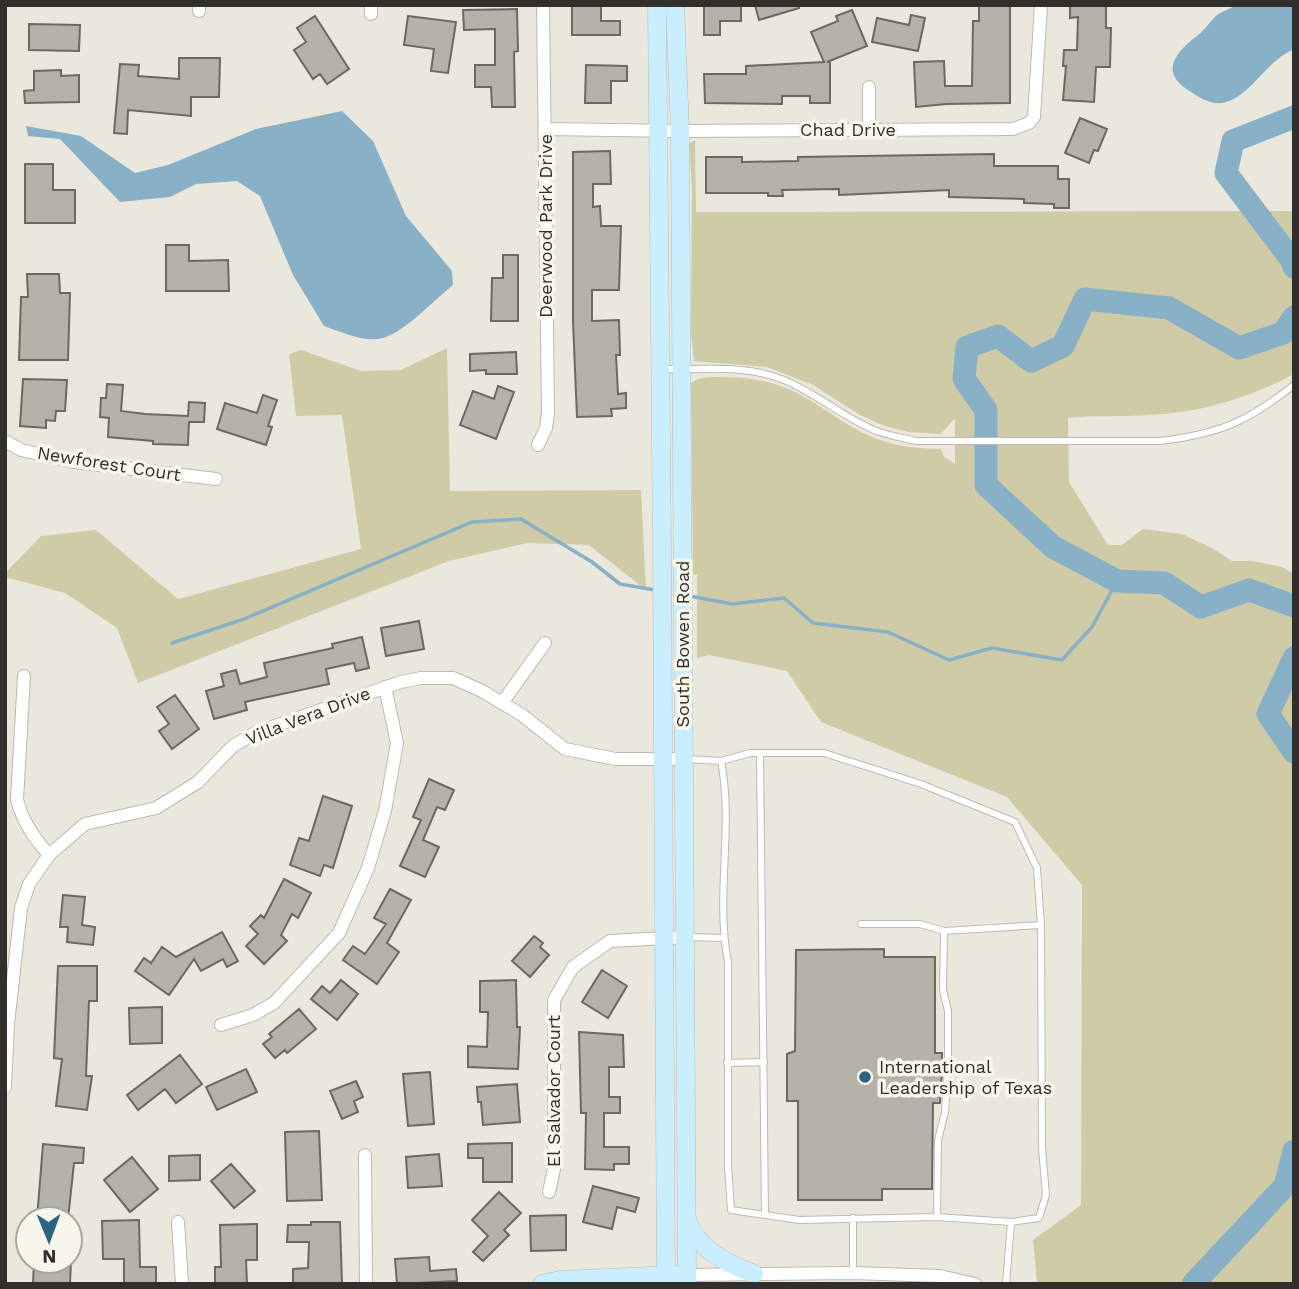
<svg xmlns="http://www.w3.org/2000/svg" width="1299" height="1289" viewBox="0 0 1299 1289" font-family="'Work Sans',sans-serif">
	<style>
		.green { fill: #d0cba7 }
		.water { fill: #88b0c6 }
		.lines { fill: none; stroke-linecap: round; stroke-linejoin: round }
		.stream { stroke: #88b0c6; stroke-width: 3.5 }
		.river { stroke: #88b0c6; stroke-width: 23 }
		.building { fill: #b5b3a9; stroke: #6b6a60; stroke-width: 2 }
		.service-casing { stroke: #bcbab0; stroke-width: 8 }
		.minor-casing { stroke: #bcbab0; stroke-width: 14 }
		.secondary-casing { stroke: #bcbab0; stroke-width: 19 }
		.service { stroke: #fff; stroke-width: 6 }
		.minor { stroke: #fff; stroke-width: 12 }
		.secondary { stroke: #c9eeff; stroke-width: 18 }
		.poi-dot { fill: #2d647f; stroke: #f7f6ea; stroke-width: 2.5 }
		.labels { text-anchor: middle; stroke-width: 7; stroke-linejoin: round; paint-order: stroke }
		.street-label { font-size: 18px; fill: #302f2b; stroke: #f7f6ea }
		.poi-label { font-size: 18px; fill: #302f2b; stroke: #f7f6ea; text-anchor: start }
	</style>
	<rect width="100%" height="100%" fill="#eae8dd"/>
	<path class="green" d="M695,140L696,212L1294,211V374C1250,398 1199,413 1149,415C1122,417 1094,415 1068,418L1069,482L1108,545H1122L1143,529L1182,534L1212,548L1232,561H1253L1282,567L1294,574V1284L1037,1283L1033,1240L1081,1205L1082,885L1007,797L821,722L787,671L709,655L697,658V575L693,574L691,383C701,376 711,377 723,377C748,377 774,381 797,393C823,406 845,426 872,437C894,446 918,449 941,449L944,457L955,464V418L941,434L908,432L884,426L860,415L813,385L767,367L694,361L691,333L692,187L689,144Z
		M447,348L450,491L641,490L646,590L589,545L527,543L449,561L138,683L117,628L65,593L5,577V573L41,536L96,530L178,599L361,549L342,415L296,416L289,354L301,350L361,371L401,370Z"/>
	<path class="water" d="M1236,5H1294V49C1265,62 1251,95 1226,102C1214,106 1201,99 1191,92C1158,72 1175,53 1198,35C1205,30 1210,21 1217,15C1223,11 1230,9 1236,5Z
		M342,111L373,141L406,216L452,271L453,285C434,300 405,332 383,338C365,343 341,332 324,326L293,275L260,196L237,181L196,184L170,197L120,202L60,139L28,136L26,126L81,136L135,173L168,165L256,129Z"/>
	<g class="lines">
		<path class="stream" d="M690,596L732,604L784,598L813,623L888,632L949,660L992,648L1062,660L1092,627L1117,581
			M172,643L244,619L472,522L521,519L592,562L620,584L655,590"/>
		<path class="river" d="M1294,117L1233,141L1226,173L1291,259L1294,267
			M1294,317L1283,333L1239,348L1169,308L1085,299L1063,346L1031,361L998,336L967,347L964,379L986,410V485L1053,547L1117,581L1164,583L1201,607L1249,590L1294,606
			M1294,658L1268,714L1294,752
			M1193,1284L1285,1186L1294,1151"/>
	</g>
	<path class="building" d="M572,5H601V21H620V35H572Z
		M704,5H741V21H720V35H704Z
		M755,5H798L799,8L759,20Z
		M979,5H1010V103L946,104L916,107L914,62L944,61L945,86H972L973,21H979Z
		M1070,5H1106V28H1111L1110,67H1096L1094,102L1063,100L1066,66H1063L1064,50H1077L1078,17L1070,18Z
		M517,9L518,51L514,52L515,107H492L491,87H475V65H495V29L464,30L463,10Z
		M852,10L867,46L827,62H830V103H810V96H782V104L705,103L704,74H746V66L824,62L811,32L838,21L836,16Z
		M911,15L925,18L918,51L872,42L877,18L909,25Z
		M315,16L349,69L327,84L320,74L313,79L294,50L306,42L297,28Z
		M408,16L456,22L448,73L431,71L434,49L404,45Z
		M29,24L80,25L79,51L29,50Z
		M179,58H220L219,97H191V116L128,110L127,134L114,133L120,64L139,65L138,76L179,79Z
		M586,65L627,66V81H611V103H585Z
		M61,70V76L79,75V102L25,103L24,91L34,90V71Z
		M1080,118L1107,129L1098,151L1094,150L1089,163L1065,153Z
		M610,151L611,184H593V207L600,206L601,226H621L619,290H592V321L619,320L620,355H616L618,394L626,393V408L611,409L612,416L577,417L573,321V152Z
		M994,154V166H1058V179H1069V208H1054V204L1024,203V199L949,197V190L839,195V189L782,190L783,196H768V193H706V157H742V162L798,161V157Z
		M25,164H53V190H75V223H25Z
		M166,245H189V261L228,260L229,291H166Z
		M503,255H518V321H491L492,278H503Z
		M27,274H59L60,293H70L68,360H19L21,297H28Z
		M516,352L517,374H486V370L470,371V354Z
		M23,379L67,380L65,411H56L55,421L46,420V428L20,426Z
		M107,384L123,385L121,411L145,414L188,416L189,402L205,403L204,422H189L188,445L153,444V441L108,437L109,418L100,417L101,398H106Z
		M498,386L514,392L496,439L460,425L473,391L494,399Z
		M263,395L277,400L268,426L272,427L266,445L217,429L225,403L257,413Z
		M419,621L424,649L386,656L381,628Z
		M362,637L369,668L356,671L354,663L326,669L329,684L245,702L247,710L214,719L206,691L224,686L221,674L236,670L240,684L267,677L264,663L333,648L332,644Z
		M175,695L199,729L172,749L159,731L169,724L157,707Z
		M429,779L454,790L445,810L437,807L423,840L439,847L425,877L400,866L421,820L413,817Z
		M323,796L352,806L333,868L324,865L320,876L290,865L299,838L309,841Z
		M284,879L311,893L298,918L292,914L281,935L287,941L264,964L246,946L258,934L250,926L261,915L264,918Z
		M390,889L411,900L387,943L399,952L377,984L343,960L353,946L365,954L386,924L374,918Z
		M63,895L85,897L82,925L95,927L93,945L67,942L68,927H60Z
		M222,932L238,961L227,967L223,959L201,971L194,959L169,995L135,971L144,958L151,963L162,947L176,957Z
		M534,936L543,943L540,947L549,955L530,977L512,961Z
		M884,949V957H935V1053H942V1069L940,1103H933L932,1189H882V1200H798V1101H787V1054L795,1051L796,950Z
		M58,966H97V1001H89L86,1076H92L87,1110L56,1106L62,1059L54,1058Z
		M602,970L627,986L608,1018L582,1002Z
		M341,980L358,994L337,1020L311,999L322,986L330,993Z
		M516,980L517,1027H520L518,1069L468,1067V1046L487,1047L488,1012H480V981Z
		M162,1007V1043L130,1044L129,1008Z
		M299,1009L316,1029L287,1053L285,1050L275,1058L263,1044L272,1037L269,1034Z
		M579,1032L623,1035L624,1067H609V1097H620V1113H604V1147H629V1164H614V1170L585,1169L586,1113H581Z
		M180,1055L202,1084L176,1103L165,1089L138,1110L127,1095Z
		M246,1069L257,1092L217,1110L206,1087Z
		M430,1072L434,1124L408,1126L403,1074Z
		M356,1081L363,1097L354,1101L358,1112L342,1119L330,1091Z
		M517,1084L520,1122L483,1125L481,1102H478L477,1087Z
		M319,1131L322,1200L287,1201L285,1132Z
		M512,1143V1182H483V1158H468V1144Z
		M43,1144L84,1148L83,1163H74L68,1219H37Z
		M439,1154L442,1186L408,1188L406,1157Z
		M200,1155V1180L169,1181V1156Z
		M132,1157L158,1189L130,1212L104,1180Z
		M231,1164L255,1191L234,1208L211,1181Z
		M593,1186L639,1198L635,1212L617,1207L612,1229L583,1222Z
		M499,1192L521,1213L504,1230L509,1235L483,1261L473,1252L488,1236L472,1220Z
		M566,1215V1250L531,1251L530,1216Z
		M139,1220L140,1267H156V1284H124V1259H103L102,1221Z
		M311,1222H340L342,1284H293V1269L308,1268L309,1242H287L288,1225H311Z
		M257,1224V1260H246L247,1284H215V1267H221L220,1225Z
		M429,1257L430,1271L456,1269L457,1281L397,1284L395,1259Z
		M34,1261H71L70,1284H33Z"/>
	<g class="lines">
		<g class="service-casing">
			<path id="service" d="M661,369C702,370 745,364 784,380C818,394 845,419 879,432C891,436 904,438 916,441H1160C1219,434 1247,422 1294,385
				M760,753L765,1215
				M686,759L721,761C734,827 715,895 728,962V1166L731,1210L799,1220L937,1217L1011,1222L1006,1284
				M721,761L750,753H824L921,784L1015,822L1037,868L1041,925L1042,1148L1046,1195L1039,1218L1011,1222
				M861,924H920L944,931L943,990L948,1011V1069L945,1112L938,1140L937,1217
				M944,931L1041,925
				M687,937L723,938
				M727,1063L764,1062
				M853,1218V1273"/>
		</g>
		<g class="minor-casing">
			<path id="minor" d="M371,5V14
				M199,11V5
				M869,87V131
				M546,129L680,131L1013,129L1029,123L1034,117L1041,5
				M5,441L21,450L74,462L216,479
				M538,445L546,428L548,413L543,5
				M24,676L17,800C23,822 34,838 49,855
				M502,703L545,643
				M221,1025L253,1015L274,1003L339,933L368,868L385,811L397,743L385,687
				M5,1087L8,1024L21,908L29,884L49,855L85,824L156,808L198,782L233,746L255,733L401,682L421,678H453L482,691L522,715L565,749L615,759H684
				M365,1155L366,1284
				M549,1192L554,1169V1000L573,967L610,941L685,937
				M178,1222L182,1284
				M687,1275L853,1273L940,1276L975,1284"/>
		</g>
		<g class="secondary-casing">
			<path id="secondary" d="M657,5L662,549L666,1284
				M675,5L680,131L687,1284
				M688,1221C698,1250 727,1263 754,1274
				M542,1284L560,1280L677,1275"/>
		</g>
		<use href="#service" class="service"/>
		<use href="#minor" class="minor"/>
		<use href="#secondary" class="secondary"/>
	</g>
	<circle class="poi-dot" cx="865" cy="1077" r="7"/>
	<g class="labels">
		<g class="street-label">
			<text x="848" y="136">Chad Drive</text>
			<text transform="translate(546 226) rotate(-90)" y="6">Deerwood Park Drive</text>
			<text transform="translate(109 464) rotate(9)" y="6">Newforest Court</text>
			<text transform="translate(683 644) rotate(-90)" y="6">South Bowen Road</text>
			<text transform="translate(308 716) rotate(-21)" y="6">Villa Vera Drive</text>
			<text transform="translate(554 1091) rotate(-90)" y="6">El Salvador Court</text>
		</g>
		<g class="poi-label">
			<text x="879" y="1073">International<tspan x="879" dy="21">Leadership of Texas</tspan></text>
		</g>
	</g>
	<rect width="1299" height="1289" fill="none" stroke="#302f2b" stroke-width="14"/>
	<g transform="translate(49 1240) rotate(179)"><circle r="33" fill="#f7f6ea" stroke="#a7a69e" stroke-width="2"/>
	<path d="M0-5L12 26L0 18L-12 26Z" fill="#2d647f"/>
	<text y="-10" font-size="19" font-weight="bold" text-anchor="middle" fill="#302f2b">N</text>
	</g>
</svg>
